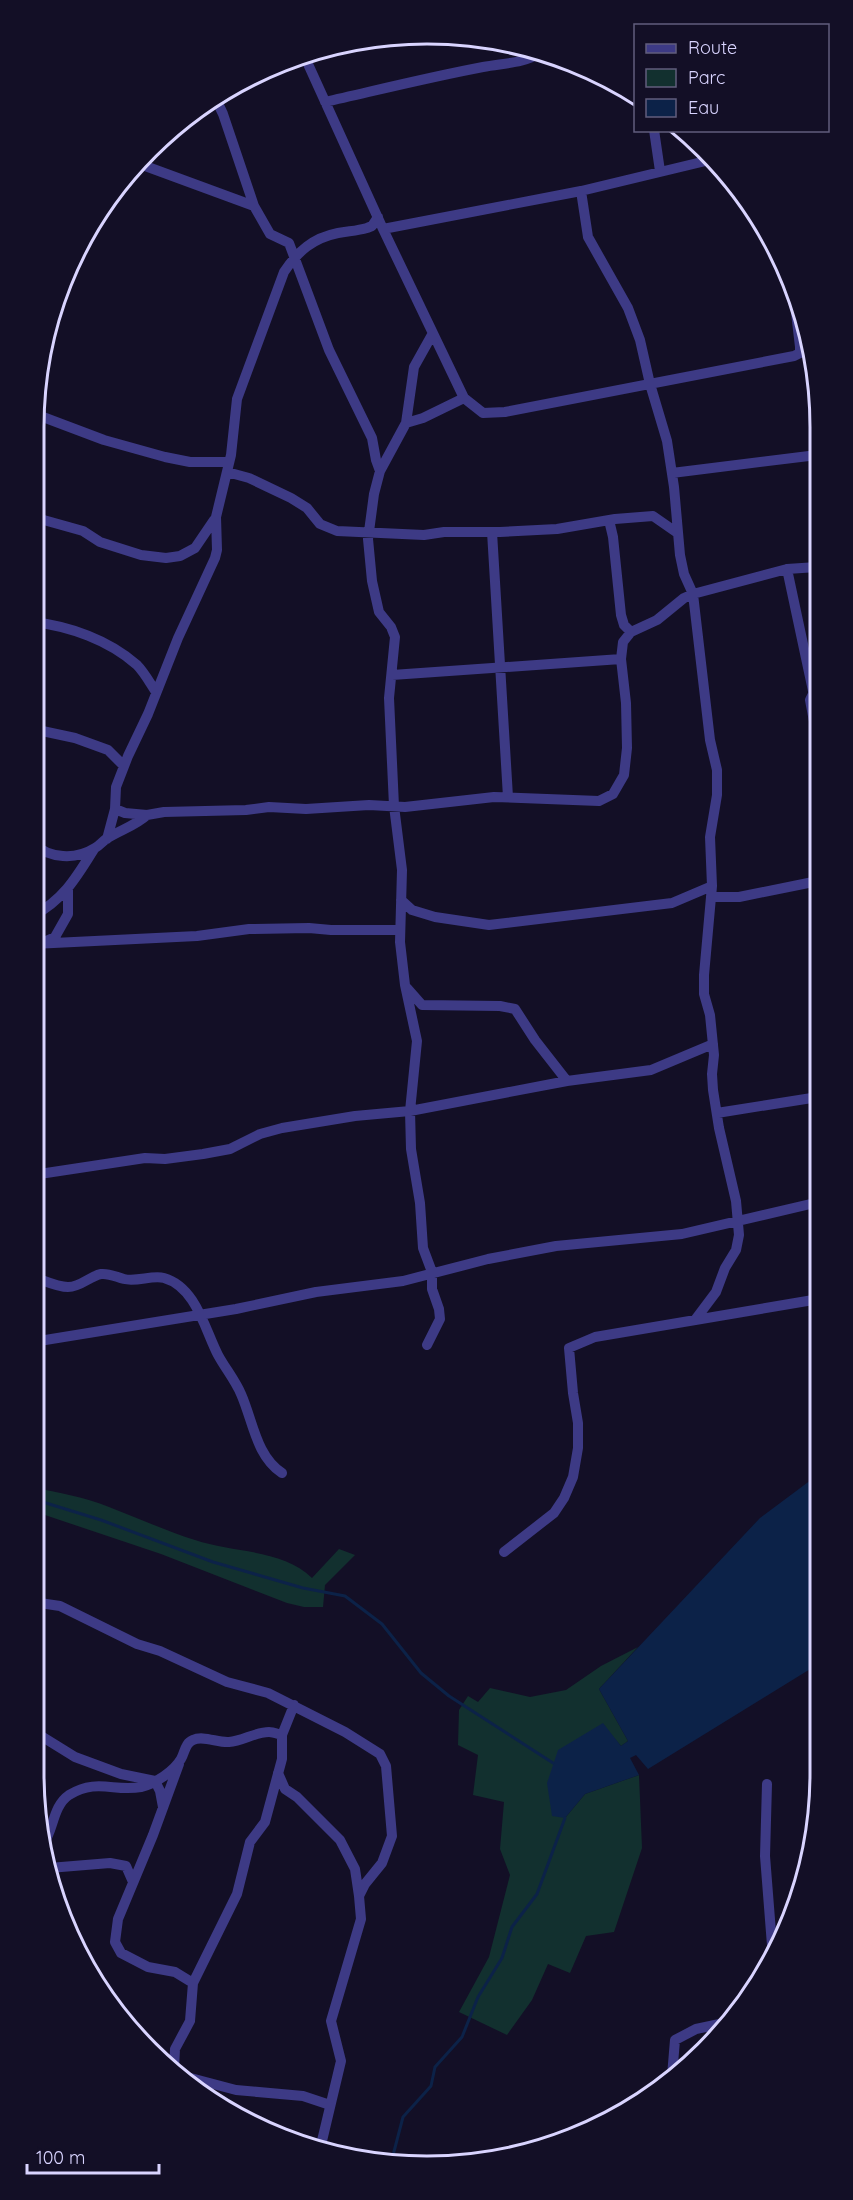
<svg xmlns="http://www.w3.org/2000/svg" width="853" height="2200" viewBox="0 0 853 2200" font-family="Quicksand,sans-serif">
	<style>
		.green { fill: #12302f }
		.water { fill: #0c2248 }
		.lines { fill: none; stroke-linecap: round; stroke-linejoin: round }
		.stream { stroke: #0c2248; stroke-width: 3 }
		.minor { stroke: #3d3a85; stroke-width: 10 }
		.rim { fill: none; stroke: #d9d4ff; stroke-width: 3 }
	</style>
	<rect width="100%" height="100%" fill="#130f26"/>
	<path class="green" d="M33,1487C58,1493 85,1497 109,1507C138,1518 166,1531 195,1540C233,1553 283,1549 312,1578L339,1549L355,1555L325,1585L323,1607H304L287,1603L161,1554L33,1511Z
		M638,1647L599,1689L628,1741L621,1746L602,1724L565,1818L585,1794L639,1775L642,1848L614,1932L586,1936L570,1973L548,1964L532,2000L507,2035L459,2012L489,1957L510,1875L500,1849L504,1802L473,1795L478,1755L458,1745L459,1710L468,1696L478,1702L490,1688L530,1697L566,1690L601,1666Z"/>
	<path class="water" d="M819,1474L820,1663L648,1769L636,1755L630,1758L639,1775L585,1794L565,1818L552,1816L547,1783L558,1750L603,1723L621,1746L628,1741L599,1689L760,1518Z"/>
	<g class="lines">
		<path class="stream" d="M33,1499L101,1520L213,1562L303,1588L345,1596L382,1624L421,1673L449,1696L553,1763
			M391,2163L403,2117L431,2086L435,2067L462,2037L478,1997L502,1958L512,1927L537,1894L565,1818"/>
		<path class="minor" d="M303,53L383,229L464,398L483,413L505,412L794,356L800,353V347L795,304
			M215,97L223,114L254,206
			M325,102C378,90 430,77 483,67C503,63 524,64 541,52
			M654,130L660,171
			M137,163L254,206L270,234L289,243L329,350L372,438L376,460L380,471
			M138,164L150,149
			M581,191L588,237L628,308L640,340L650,384L667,441L674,487L680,555L684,574L693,594L710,740L717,770V795L710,837L712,886L704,975V994L710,1015L714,1055L712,1074L713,1090L719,1128L736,1201L739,1235L736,1250L725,1268L716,1292L695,1320
			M383,229L581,191L714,159
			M35,414L104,440L165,457L190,462H229
			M406,423L423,418L464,398
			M227,472L249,478L291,498L307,508L320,524L337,531L424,535L444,532H500L557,529L615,519L653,516L676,532
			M672,473L817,455
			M33,517L83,531L100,542L141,555L166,558L180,556L195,548L214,520
			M609,520L613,537L621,615L624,625L631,632
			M492,532L508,797
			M787,569L813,691
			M33,622C69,626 109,640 137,665C144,672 150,683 156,692
			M392,675L621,659
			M817,686L810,700L817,737
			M33,729L75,738L108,750L124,766
			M115,809L125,813L147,815L164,812L246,810L269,807L306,809L369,805L405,807L494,797L599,801L613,794L624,775L627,748L626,703L621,659L623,642L631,632L657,620L684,598L693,594L787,569L817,567
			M107,839L115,809L116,787L128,756L148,714L178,638L215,558L217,550L216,517L231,455L237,399L284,272C298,251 313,238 338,233C348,231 357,231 367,228L372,226L378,217
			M33,843C49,859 76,860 95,848C99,846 102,842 106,839C120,830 135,826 147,815
			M711,897H739L818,881
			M401,900L412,910L435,917L489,925L672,903L712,886
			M33,916C64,899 76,878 94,849
			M33,944L197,936L249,929L309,928L331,930H400
			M33,957L37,945L55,937L68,914V890
			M407,988L422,1005L500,1006L515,1009L535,1040L567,1081
			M717,1113L818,1097
			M33,1175L145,1158L165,1159L203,1154L230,1149L260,1134L282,1128L355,1116L410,1111L567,1081L651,1070L713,1044
			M33,1277C43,1280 57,1287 68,1287C81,1287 90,1276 101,1274C109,1273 116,1277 124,1279C137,1282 152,1275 164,1278C196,1287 205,1330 218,1355C225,1368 235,1380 241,1394C253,1421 256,1456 282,1473
			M33,1342L236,1309L316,1292L403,1281L488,1259L556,1246L682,1234L819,1202
			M427,1345L440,1319L439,1309L432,1289V1272L423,1248L420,1203L411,1149L410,1111L417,1041L405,985L400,942L402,870L394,806L389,698L395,637L391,627L379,612L372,581L368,539L374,494L380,471L406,423L414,367L433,333
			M504,1552L554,1513L564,1498L573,1477L578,1448V1423L573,1393L569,1348L595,1337L819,1299
			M33,1602L60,1606L137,1644L160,1651L227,1682L268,1693L345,1732L380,1754L386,1766L392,1836L382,1863L365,1884L359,1896L361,1919L331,2021L341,2061L321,2145
			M33,1731L75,1757L121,1774L155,1781L160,1791L163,1807
			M179,1764L153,1835L118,1919L115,1942L121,1953L148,1967L175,1972L193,1983
			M278,1773L285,1789L297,1797L340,1840L355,1869L359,1896
			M767,1784L765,1856L772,1945
			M44,1843C54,1828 53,1806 69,1795C97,1778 114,1792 141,1787C155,1784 174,1771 181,1759C185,1752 185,1743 193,1740C203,1735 218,1743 229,1742C243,1741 255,1732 269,1732C273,1732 278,1734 282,1735
			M49,1868L110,1863L126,1866L133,1882
			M174,2068L175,2049L190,2021L193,1983L237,1894L250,1842L265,1822L282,1759V1735L294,1705
			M183,2076L236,2090L303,2096L330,2105
			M672,2076L675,2040L696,2029L729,2022"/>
	</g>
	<path d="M0 0H853V2200H0ZM427 44H427A383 383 0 0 1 810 427V1773A383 383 0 0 1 427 2156H427A383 383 0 0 1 44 1773V427A383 383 0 0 1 427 44Z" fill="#130f26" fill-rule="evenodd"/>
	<path class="rim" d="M427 44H427A383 383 0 0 1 810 427V1773A383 383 0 0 1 427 2156H427A383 383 0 0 1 44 1773V427A383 383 0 0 1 427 44Z"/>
	<rect x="634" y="24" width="195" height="108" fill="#130f26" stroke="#625e7d" stroke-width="1.5"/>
	<rect x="646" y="44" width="30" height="9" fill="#3d3a85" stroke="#625e7d" stroke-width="1.5"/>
	<text x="688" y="54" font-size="18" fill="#d9d4ff">Route</text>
	<rect x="646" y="69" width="30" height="18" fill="#12302f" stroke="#625e7d" stroke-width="1.5"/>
	<text x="688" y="84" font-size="18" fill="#d9d4ff">Parc</text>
	<rect x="646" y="99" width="30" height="18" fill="#0c2248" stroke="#625e7d" stroke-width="1.5"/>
	<text x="688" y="114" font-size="18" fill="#d9d4ff">Eau</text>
	<path d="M27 2164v9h132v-9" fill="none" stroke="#d9d4ff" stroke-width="3"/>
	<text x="36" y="2164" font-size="18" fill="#d9d4ff" stroke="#130f26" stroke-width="4.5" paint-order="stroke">100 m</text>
</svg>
